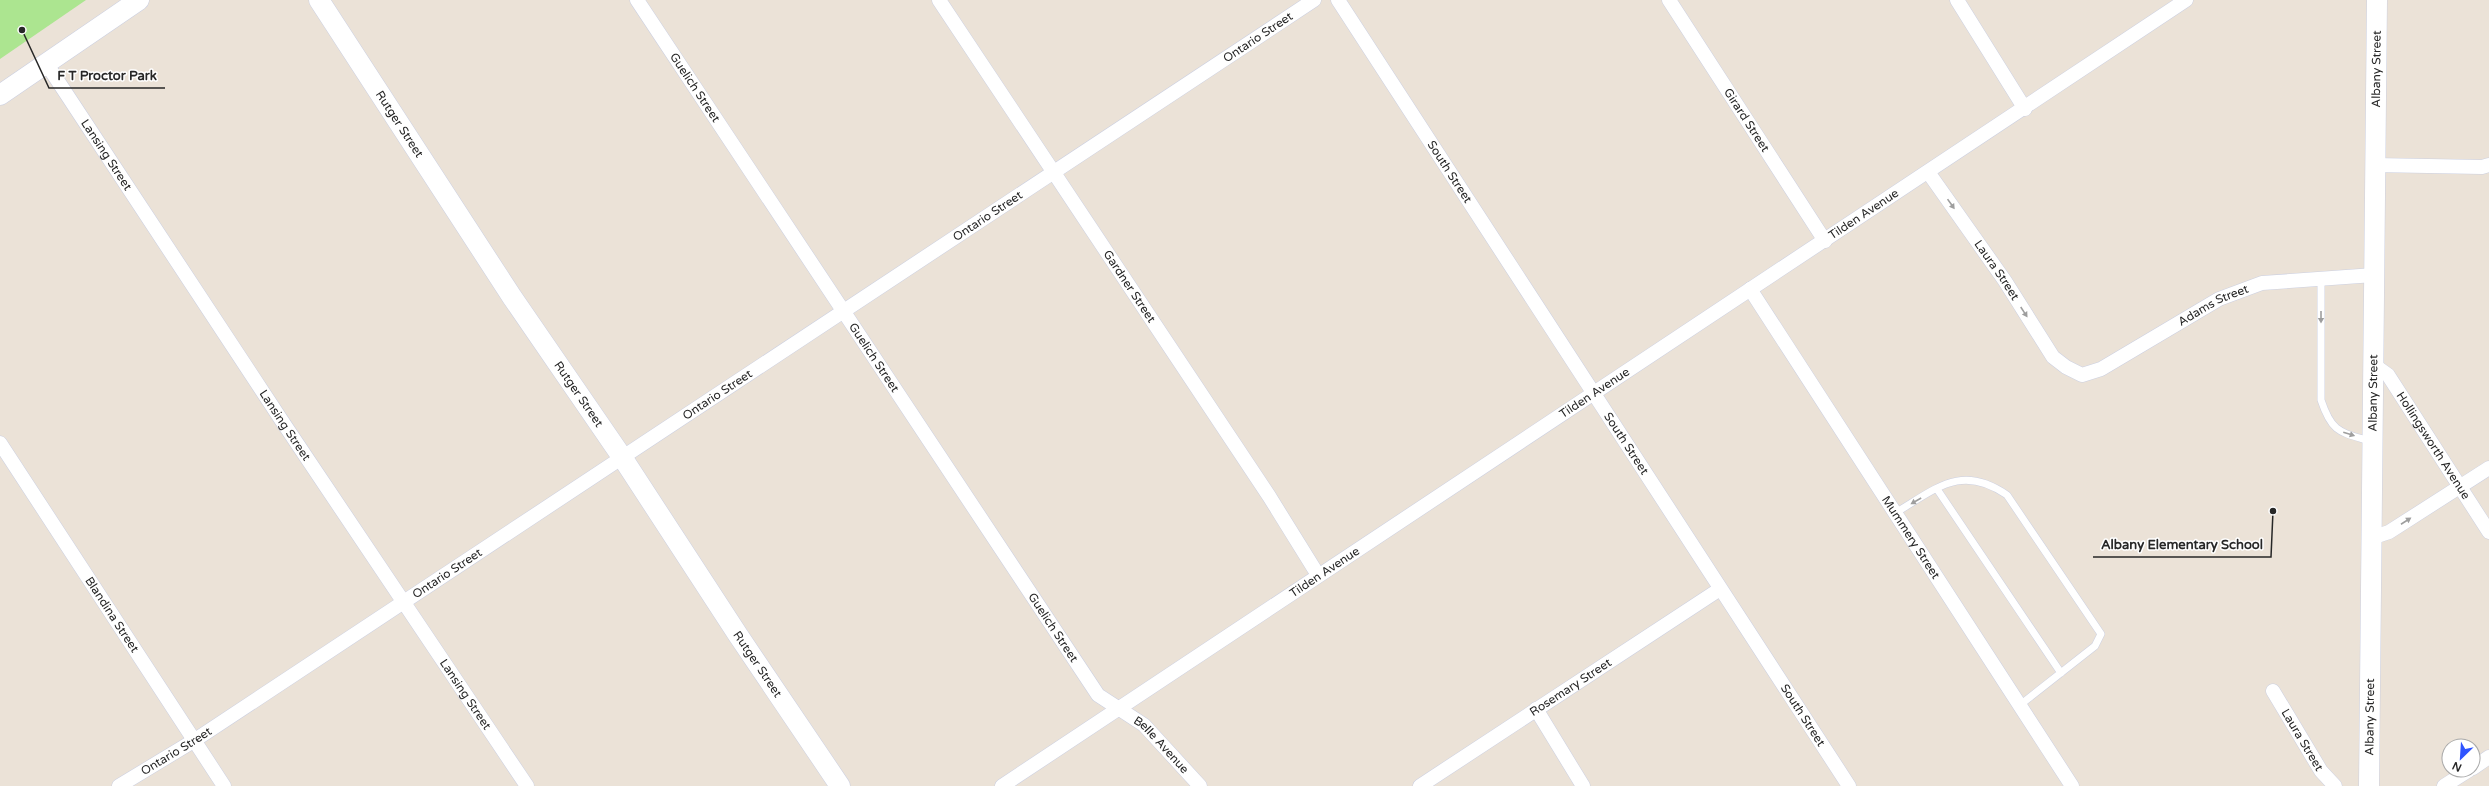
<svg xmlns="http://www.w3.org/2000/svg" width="2489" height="786" viewBox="0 0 2489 786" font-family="'Varela Round',sans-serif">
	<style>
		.park { fill: #ace590 }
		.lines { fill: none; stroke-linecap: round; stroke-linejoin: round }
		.lane-casing { stroke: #ccd0e1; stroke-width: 8 }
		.street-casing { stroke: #ccd0e1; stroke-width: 15 }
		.secondary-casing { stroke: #ccd0e1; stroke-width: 21 }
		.lane { stroke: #fff; stroke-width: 7 }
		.street { stroke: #fff; stroke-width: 14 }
		.secondary { stroke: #fff; stroke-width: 20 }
		.oneway { fill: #9e9e9e }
		.labels { text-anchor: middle; stroke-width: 3; stroke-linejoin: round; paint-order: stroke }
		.street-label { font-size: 12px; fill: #272727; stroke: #fff }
		.leader { fill: none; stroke: #272727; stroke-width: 1.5 }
		.callout-dot { fill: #272727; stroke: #fff; stroke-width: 1.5 }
		.callout-label { font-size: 13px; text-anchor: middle; font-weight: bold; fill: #272727; stroke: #fff; stroke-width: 3; stroke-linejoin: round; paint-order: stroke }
	</style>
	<rect width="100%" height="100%" fill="#ebe2d7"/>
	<path class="park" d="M0,0H86L0,59Z"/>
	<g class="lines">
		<g class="lane-casing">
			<path id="lane" d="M2321,278V400C2332,433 2340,432 2370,441
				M1937,489L2061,673
				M1895,513C1936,489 1961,463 2007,495L2101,634L2095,646L2020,705"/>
		</g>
		<g class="street-casing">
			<g id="street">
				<path id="s1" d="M637,0L1098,695L1144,725L1200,786"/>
				<path id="s2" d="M939,0L1269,496L1318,575"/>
				<path id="s3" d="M1338,0L1849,786"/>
				<path id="s4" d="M1669,0L1825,241"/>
				<path d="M1957,0L2025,109"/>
				<path id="s5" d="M46,63L282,421L527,786"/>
				<path d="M2374,165L2482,167L2489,165"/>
				<path id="s6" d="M1928,172L2005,281L2053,357L2066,367L2082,375L2101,369L2219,299L2262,283L2374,275"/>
				<path id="s7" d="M1750,289L2072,786"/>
				<path id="s8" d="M2374,365L2388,375L2489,532"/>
				<path id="s9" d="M0,443L224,786"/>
				<path d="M2371,538L2389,532L2489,468"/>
				<path id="s10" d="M2273,691L2321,771L2335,786"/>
				<path d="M1536,709L1583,786"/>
				<path d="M2473,768L2489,757"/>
				<path id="s11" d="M119,786L195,740L1314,0"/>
				<path id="s12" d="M1002,786L2186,0"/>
				<path id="s13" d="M1420,786L1720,589"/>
				<path d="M2444,786L2469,770"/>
			</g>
		</g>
		<g class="secondary-casing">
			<g id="secondary">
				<path id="s14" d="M319,0L512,297L622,457L738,635L840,786"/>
				<path d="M0,95L139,0"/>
				<path id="s15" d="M2369,786L2377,0"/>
			</g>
		</g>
		<use href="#lane" class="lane"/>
		<use href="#street" class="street"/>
		<use href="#secondary" class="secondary"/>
	</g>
	<defs><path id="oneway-solid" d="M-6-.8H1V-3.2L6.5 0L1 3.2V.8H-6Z"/></defs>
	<g class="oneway">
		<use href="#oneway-solid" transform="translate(1951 204) rotate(55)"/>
		<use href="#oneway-solid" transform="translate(2024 312) rotate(57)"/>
		<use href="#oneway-solid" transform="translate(2321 317) rotate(90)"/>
		<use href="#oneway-solid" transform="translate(2349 434) rotate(17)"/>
		<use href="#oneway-solid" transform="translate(1916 501) rotate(150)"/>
		<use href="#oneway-solid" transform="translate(2406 521) rotate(-33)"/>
	</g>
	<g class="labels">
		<g class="street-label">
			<text dy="4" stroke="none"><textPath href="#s11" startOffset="1363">Ontario Street</textPath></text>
			<text dy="4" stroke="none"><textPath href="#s15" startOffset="717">Albany Street</textPath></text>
			<text dy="4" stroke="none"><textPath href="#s1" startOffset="105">Guelich Street</textPath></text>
			<text dy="4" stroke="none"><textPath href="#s4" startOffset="143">Girard Street</textPath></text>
			<text dy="4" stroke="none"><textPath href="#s14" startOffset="148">Rutger Street</textPath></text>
			<text dy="4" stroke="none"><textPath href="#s5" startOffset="110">Lansing Street</textPath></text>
			<text dy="4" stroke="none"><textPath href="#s3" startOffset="205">South Street</textPath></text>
			<text dy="4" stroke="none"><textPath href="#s12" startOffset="1034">Tilden Avenue</textPath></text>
			<text dy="4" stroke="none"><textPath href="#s11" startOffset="1039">Ontario Street</textPath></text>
			<text dy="4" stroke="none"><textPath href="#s6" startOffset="120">Laura Street</textPath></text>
			<text dy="4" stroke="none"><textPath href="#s2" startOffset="344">Gardner Street</textPath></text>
			<text dy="4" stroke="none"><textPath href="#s6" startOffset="407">Adams Street</textPath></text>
			<text dy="4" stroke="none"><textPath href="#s1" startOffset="429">Guelich Street</textPath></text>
			<text dy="4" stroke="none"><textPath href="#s12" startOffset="711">Tilden Avenue</textPath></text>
			<text dy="4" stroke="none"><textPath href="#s15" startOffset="393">Albany Street</textPath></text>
			<text dy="4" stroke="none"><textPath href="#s14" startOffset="472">Rutger Street</textPath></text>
			<text dy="4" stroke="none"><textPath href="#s11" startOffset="715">Ontario Street</textPath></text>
			<text dy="4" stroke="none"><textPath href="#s5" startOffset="434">Lansing Street</textPath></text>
			<text dy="4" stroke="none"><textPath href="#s3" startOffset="529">South Street</textPath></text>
			<text dy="4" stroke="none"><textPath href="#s8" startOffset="101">Hollingsworth Avenue</textPath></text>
			<text dy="4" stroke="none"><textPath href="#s7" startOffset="296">Mummery Street</textPath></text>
			<text dy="4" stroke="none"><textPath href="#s12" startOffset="387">Tilden Avenue</textPath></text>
			<text dy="4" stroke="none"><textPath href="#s11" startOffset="391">Ontario Street</textPath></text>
			<text dy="4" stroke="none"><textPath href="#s9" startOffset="205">Blandina Street</textPath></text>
			<text dy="4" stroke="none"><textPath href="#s1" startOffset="753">Guelich Street</textPath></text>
			<text dy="4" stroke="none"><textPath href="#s14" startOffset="796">Rutger Street</textPath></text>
			<text dy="4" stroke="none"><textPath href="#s13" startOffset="180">Rosemary Street</textPath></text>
			<text dy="4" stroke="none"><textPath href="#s5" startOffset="758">Lansing Street</textPath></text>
			<text dy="4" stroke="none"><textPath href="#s3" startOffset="853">South Street</textPath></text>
			<text dy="4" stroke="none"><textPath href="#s15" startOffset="69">Albany Street</textPath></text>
			<text dy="4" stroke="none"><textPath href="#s10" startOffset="57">Laura Street</textPath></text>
			<text dy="4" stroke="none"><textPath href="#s1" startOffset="915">Belle Avenue</textPath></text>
			<text dy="4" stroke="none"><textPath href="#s11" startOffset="67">Ontario Street</textPath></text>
		</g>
	</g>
	<path class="leader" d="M22 30L49 88H165M2273 511L2271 557H2093"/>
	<g class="callout-dot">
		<circle cx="22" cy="30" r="4"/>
		<circle cx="2273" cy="511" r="4"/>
	</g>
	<g class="callout-label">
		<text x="107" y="80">F T Proctor Park</text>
		<text x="2182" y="549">Albany Elementary School</text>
	</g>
	<g transform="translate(2461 758) rotate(205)"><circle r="19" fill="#ffffff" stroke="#a9a9a9"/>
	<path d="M0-3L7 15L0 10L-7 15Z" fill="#2f54ff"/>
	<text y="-6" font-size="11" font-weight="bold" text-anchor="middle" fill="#272727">N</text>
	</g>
</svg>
